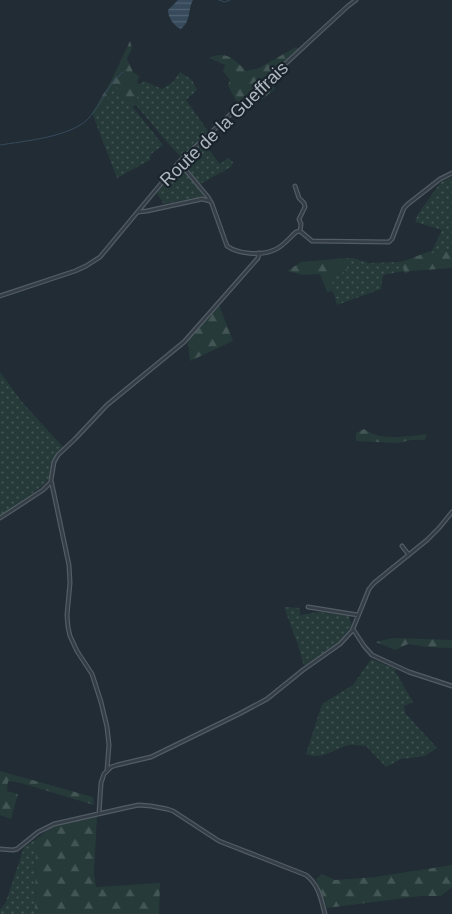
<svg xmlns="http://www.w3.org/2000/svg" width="452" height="914" viewBox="0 0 452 914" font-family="Arial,sans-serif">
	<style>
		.grass { fill: url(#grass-dots) }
		.forest { fill: url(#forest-firs) }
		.water { fill: url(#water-rules) }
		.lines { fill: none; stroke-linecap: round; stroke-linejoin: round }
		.stream { stroke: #364a5c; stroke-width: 1 }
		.street-casing { stroke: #525c64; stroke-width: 5 }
		.street { stroke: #353e46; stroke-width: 2.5 }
		.labels { text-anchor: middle; stroke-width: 4.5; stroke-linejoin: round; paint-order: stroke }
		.street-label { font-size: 18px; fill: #afb9c3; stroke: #1a232b }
	</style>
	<defs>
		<pattern id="grass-dots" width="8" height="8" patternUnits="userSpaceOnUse" patternTransform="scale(1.25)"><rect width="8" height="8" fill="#263b39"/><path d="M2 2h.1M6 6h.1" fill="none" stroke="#435554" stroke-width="1.8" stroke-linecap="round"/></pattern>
		<pattern id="forest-firs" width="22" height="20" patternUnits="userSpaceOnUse" patternTransform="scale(1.25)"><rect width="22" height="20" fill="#263b39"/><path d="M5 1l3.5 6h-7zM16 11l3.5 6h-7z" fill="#435554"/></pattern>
		<pattern id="water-rules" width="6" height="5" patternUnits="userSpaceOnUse" patternTransform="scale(1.25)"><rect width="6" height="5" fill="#364a5c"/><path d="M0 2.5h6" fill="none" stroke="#516272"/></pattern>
	</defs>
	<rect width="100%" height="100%" fill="#212c35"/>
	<path class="grass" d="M180,72L192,80L197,90L186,100L208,131L182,158L167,142L136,105L139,84L142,83L144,81L162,89L173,82Z
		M116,86L163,145L151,154L150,160L117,178L94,118Z
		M203,142L220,164L228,158L233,162L231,167L200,184L183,163Z
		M180,166L201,191L204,196L164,204L156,192Z
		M452,177V249C446,253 435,254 428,252L432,251L442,230L415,222L418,214L441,182Z
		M347,258H353L368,263L401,262L404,271L383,275L381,289L337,305L333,291V275L347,271Z
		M0,372L22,402L63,447L52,461L50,477L44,485L0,516Z
		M284,607L300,608V615L318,612L349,616L352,626L339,642L304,666L298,645Z
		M371,659L396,669L395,671L413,702L404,706L405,713L437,748L425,756L401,759L386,767L366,746C360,746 354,744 349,745C334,748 322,761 306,754L322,704L353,685Z
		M36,839L35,914H0V910L6,902L24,847Z"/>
	<path class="forest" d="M130,41L132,48L127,59L133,72L140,77L138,78L137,83L139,84L136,105L132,107L116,86L94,118L92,113L111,81Z
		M296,47L302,52L271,81L275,89L245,113L240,109L228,85L230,80L223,71L225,65L209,58C226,50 235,60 246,71L259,68Z
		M452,249V268L410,271L405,274L401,262L428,252C435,254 446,253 452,249Z
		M347,258V271L333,275V291L327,292L320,274L303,275L287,271L301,262Z
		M219,305L233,341L190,361L188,340Z
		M364,429C382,442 407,436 427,434L425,440H411L398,443L356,441V433Z
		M393,638L452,640V648L426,647L408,644L395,650L376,642Z
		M0,771L93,797L94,805L21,783L8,781L7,791L18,794L11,819L0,815Z
		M97,815L94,874L96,887L160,883L159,914H35L36,839L53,826Z
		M452,865V887L441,896H421L327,908L316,879L322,874L335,880L375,877Z"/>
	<path class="water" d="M178,0H193C187,12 192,19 181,29C174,26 168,18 168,10Z"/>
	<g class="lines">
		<path class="stream" d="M219,0L225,2L230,0
			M0,145C25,141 70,137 88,119C98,108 104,95 112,83C115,79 119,76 123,72"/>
		<g class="street-casing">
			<path id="street" d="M179,162L208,197L212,204L227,246C238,254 261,256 274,250C283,247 289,238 296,232L300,231L312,241L389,242L392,239L404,208L408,204L440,179L452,173
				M295,186L299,198L304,203L305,207L299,219L301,224L300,231
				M138,212L147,211L202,199L210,201
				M0,296L75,271L86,266L100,257L179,162L348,6L356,0
				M0,518L43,490L51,482
				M402,546L409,555
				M308,607L358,615
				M353,629L364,646L372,655L409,672L452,686
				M107,770L109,745L107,727L101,702L92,674L77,651L70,636L68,627L67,615L70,583L69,565L51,480L54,462L58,455L75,439L107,405L184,342L258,258L259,253
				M99,813L101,783L104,774L111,767L117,765L151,757L239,714L267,699L303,670L340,644L352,631L369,589L374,583L427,540L439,528L452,512
				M0,849L13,850L17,849L38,832L54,824L129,807L139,805L151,806L167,809L173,811L219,841L306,875C319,885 321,899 325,914"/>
		</g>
		<use href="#street" class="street"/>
	</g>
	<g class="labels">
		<g class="street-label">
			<text transform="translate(224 124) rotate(-44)" y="6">Route de la Gueffrais</text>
		</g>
	</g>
</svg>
